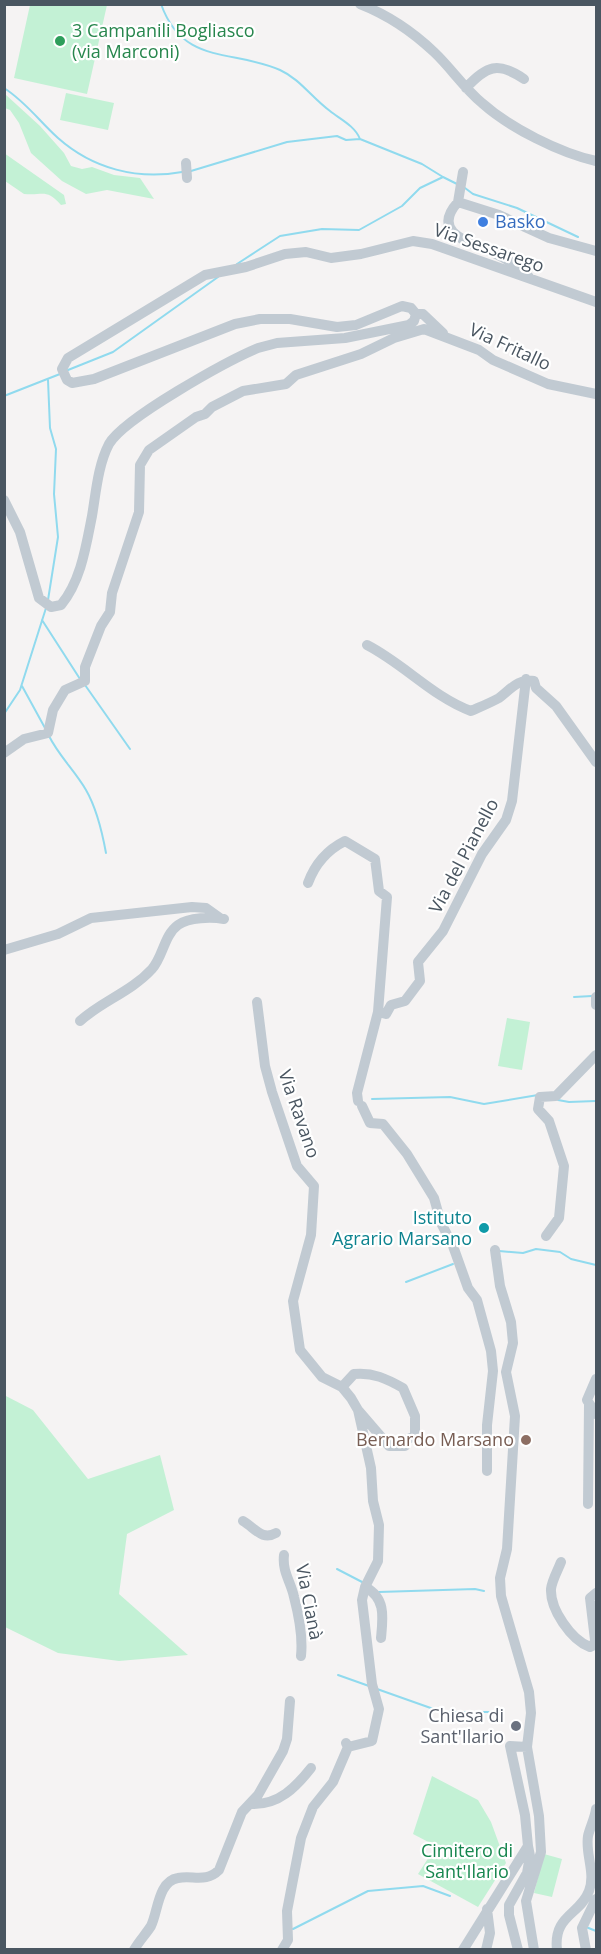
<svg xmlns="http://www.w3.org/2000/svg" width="601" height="1954" viewBox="0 0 601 1954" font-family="'Open Sans',sans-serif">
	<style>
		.green { fill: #c3f1d5 }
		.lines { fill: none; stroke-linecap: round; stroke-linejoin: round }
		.stream { stroke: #90daee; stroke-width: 2 }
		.minor { stroke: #c1cad2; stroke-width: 10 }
		.leisure-dot { fill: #2e9e5b; stroke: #fff; stroke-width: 2 }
		.shop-dot { fill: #3f7fe0; stroke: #fff; stroke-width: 2 }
		.culture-dot { fill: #0f9aa8; stroke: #fff; stroke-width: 2 }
		.education-dot { fill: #8d6e63; stroke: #fff; stroke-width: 2 }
		.worship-dot { fill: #6b7280; stroke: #fff; stroke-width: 2 }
		.labels { text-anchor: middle; stroke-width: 4.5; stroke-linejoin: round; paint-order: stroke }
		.leisure-label { font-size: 18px; fill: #27864d; stroke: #fff; text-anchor: start }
		.shop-label { font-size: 18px; fill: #366cbe; stroke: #fff; text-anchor: start }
		.street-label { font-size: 18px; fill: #4a5661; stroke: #fff }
		.culture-label { font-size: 18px; fill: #0d838f; stroke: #fff; text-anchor: end }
		.education-label { font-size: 18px; fill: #785e54; stroke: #fff; text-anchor: end }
		.worship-label { font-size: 18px; fill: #5b616d; stroke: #fff; text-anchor: end }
		.park-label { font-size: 18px; fill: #17864f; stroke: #fff }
	</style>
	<rect width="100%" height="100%" fill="#f5f3f3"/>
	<path class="green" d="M30,5H107L87,94L14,78Z
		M66,93L114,103L108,130L60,120Z
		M5,94L40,126L64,153L71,166L82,169L92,167L114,175L140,178L154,199L107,190L86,194L62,181L31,153L19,123L10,110L5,108Z
		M4,153L64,195L66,204L61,205C46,188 43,196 24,194L5,181Z
		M507,1018L530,1022L522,1070L498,1066Z
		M4,1395L33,1410L88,1479L160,1455L174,1510L127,1534L119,1594L188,1655L119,1661L58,1653L5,1627Z
		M432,1776L478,1800L491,1822L506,1863L478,1907L418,1874L436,1846L413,1834Z
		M544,1854L562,1859L552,1897L534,1893Z"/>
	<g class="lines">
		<path class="stream" d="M161,4C183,66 233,49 280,70C300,79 312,98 330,111C340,119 355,126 360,139
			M4,88C26,102 40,122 58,138C93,169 137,180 182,172
			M191,171L287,142L337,136L346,140L360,139L422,164L443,177
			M465,188L473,194L517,208L578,237
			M237,264L280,236L322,229L359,230L402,206L420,188L443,177L457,184
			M68,370L113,352L218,277
			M4,396L60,374
			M48,600L58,537L54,494L56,449L50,428L48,380
			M42,620L80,679
			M85,685L130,749
			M22,686L45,728
			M4,714L20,690L46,608
			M49,736C59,756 75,771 86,790C97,809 102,831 106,853
			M574,997L592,996
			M372,1099L450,1097L484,1104L538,1095
			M558,1100L569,1102L596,1101
			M499,1251L523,1253L536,1249L560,1252L571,1259L596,1265
			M406,1282L453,1264
			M337,1569L364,1583
			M379,1592L475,1589L484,1591
			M338,1675L369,1686
			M377,1689L442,1712H495
			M586,1927L596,1931
			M293,1929L368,1891L423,1886L450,1896"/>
		<path class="minor" d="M360,4C388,15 413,32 434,52C451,68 464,88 482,103C510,128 560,153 596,161
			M466,88C486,66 498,61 524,79
			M186,163L187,178
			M458,202L463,172
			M529,277C519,266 507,259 494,253C473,243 429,234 458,202L499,215L549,238L596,251
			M416,314H423L443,333
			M4,500L20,532L39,598L51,607L61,605C81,581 86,546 92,516C96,492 98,465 109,444C124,418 227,361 258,348L277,343L345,338L409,325L414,321L416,314L411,308L402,306L356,325L337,327L290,319H260L235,324L94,379L72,383L67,380L62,369L68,358L205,275L246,267L285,254L306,252L331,258L361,254L413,241L432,244L596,302
			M367,645C404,664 433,697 471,711C480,707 490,703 499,698C510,690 518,678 534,681L536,688L556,706L596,762
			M4,753L24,739L48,733L53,710L65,690L85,681V667L101,626L110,612L112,593L139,512L140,465L149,450L196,417L205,414L212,407L243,391L286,384L296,375L361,354L394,338L424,329L479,350L493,360L548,384L596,394
			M308,883C315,864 327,850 345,841L375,859L379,891L387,897L378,1012L357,1093L358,1101
			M4,950L58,934L91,918L192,907L206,908L220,918
			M596,997V1005
			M257,1002L265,1066L272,1092L297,1166L314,1186L311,1235L293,1301L300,1350L322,1377L342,1387L351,1398L358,1410L371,1468L373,1501L379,1525L378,1561L365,1587L362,1600L372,1684L379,1709L372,1741L348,1747
			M378,1012L386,1014L391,1005L405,1001L420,981L418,962L443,931L482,854L506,820L512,801L526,679
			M80,1021C102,1001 131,992 152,969C163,957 164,935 178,925C189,917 212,917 224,919
			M362,1106L370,1123L383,1124L407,1154L434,1198L441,1223L453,1246L468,1288L477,1300L491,1351L493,1371L487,1425V1471
			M546,1236L559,1218L564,1166L549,1121L538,1109L540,1097L556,1096L596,1055
			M495,1250L500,1286L511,1322L513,1343L506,1372L515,1416L507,1549L500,1578L501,1596L529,1692L531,1713L527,1747L539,1816L541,1852L526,1901L534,1950
			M596,1379L587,1400L596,1414
			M342,1387L354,1374C373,1372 387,1379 403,1388L415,1416V1435L405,1441V1446H389L358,1410
			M588,1504L589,1405
			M243,1521C255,1528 262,1541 276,1533
			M284,1555C282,1572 291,1582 294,1597C299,1616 303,1637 301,1656
			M561,1562C558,1570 552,1580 551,1589C550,1609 571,1640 590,1647L594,1645L595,1640L590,1598L596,1593
			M365,1587C386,1598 383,1617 381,1638
			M252,1804C279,1805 296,1787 311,1768
			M134,1950C139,1941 146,1934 151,1926C158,1912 158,1881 178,1878C193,1875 206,1883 219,1870L242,1812L258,1795L283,1751L287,1739L290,1701
			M282,1950L288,1940L287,1911L301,1838L313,1807L333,1782L348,1747L346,1743
			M463,1950L528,1846L525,1815L510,1746L527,1747
			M486,1950L490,1933L487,1909
			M518,1950L509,1915V1905L527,1873L530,1856L528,1846
			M557,1950C553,1915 580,1915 589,1891C596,1873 585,1854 588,1836C590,1827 595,1818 596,1809
			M586,1950L582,1928L596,1899"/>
	</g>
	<circle class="leisure-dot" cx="60" cy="41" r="6"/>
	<circle class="shop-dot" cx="483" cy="222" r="6"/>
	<circle class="culture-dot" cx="484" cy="1228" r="6"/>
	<circle class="education-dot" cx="526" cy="1440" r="6"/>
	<circle class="worship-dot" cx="516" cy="1726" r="6"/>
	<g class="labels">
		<g class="leisure-label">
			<text x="72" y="37">3 Campanili Bogliasco<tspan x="72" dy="21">(via Marconi)</tspan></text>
		</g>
		<g class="shop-label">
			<text x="495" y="228">Basko</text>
		</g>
		<g class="street-label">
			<text transform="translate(489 248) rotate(19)" y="6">Via Sessarego</text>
			<text transform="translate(510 347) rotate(25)" y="6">Via Fritallo</text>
			<text transform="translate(464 856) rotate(-62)" y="6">Via del Pianello</text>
			<text transform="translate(299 1114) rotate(71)" y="6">Via Ravano</text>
			<text transform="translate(309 1602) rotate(79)" y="6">Via Cianà</text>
		</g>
		<g class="culture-label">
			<text x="472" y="1224">Istituto<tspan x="472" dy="21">Agrario Marsano</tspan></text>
		</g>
		<g class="education-label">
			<text x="514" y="1446">Bernardo Marsano</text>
		</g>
		<g class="worship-label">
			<text x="504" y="1722">Chiesa di<tspan x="504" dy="21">Sant'Ilario</tspan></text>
		</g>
		<g class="park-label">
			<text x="467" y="1857">Cimitero di<tspan x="467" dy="21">Sant'Ilario</tspan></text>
		</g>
	</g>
	<rect width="601" height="1954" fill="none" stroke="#4a5661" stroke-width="12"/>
</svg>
